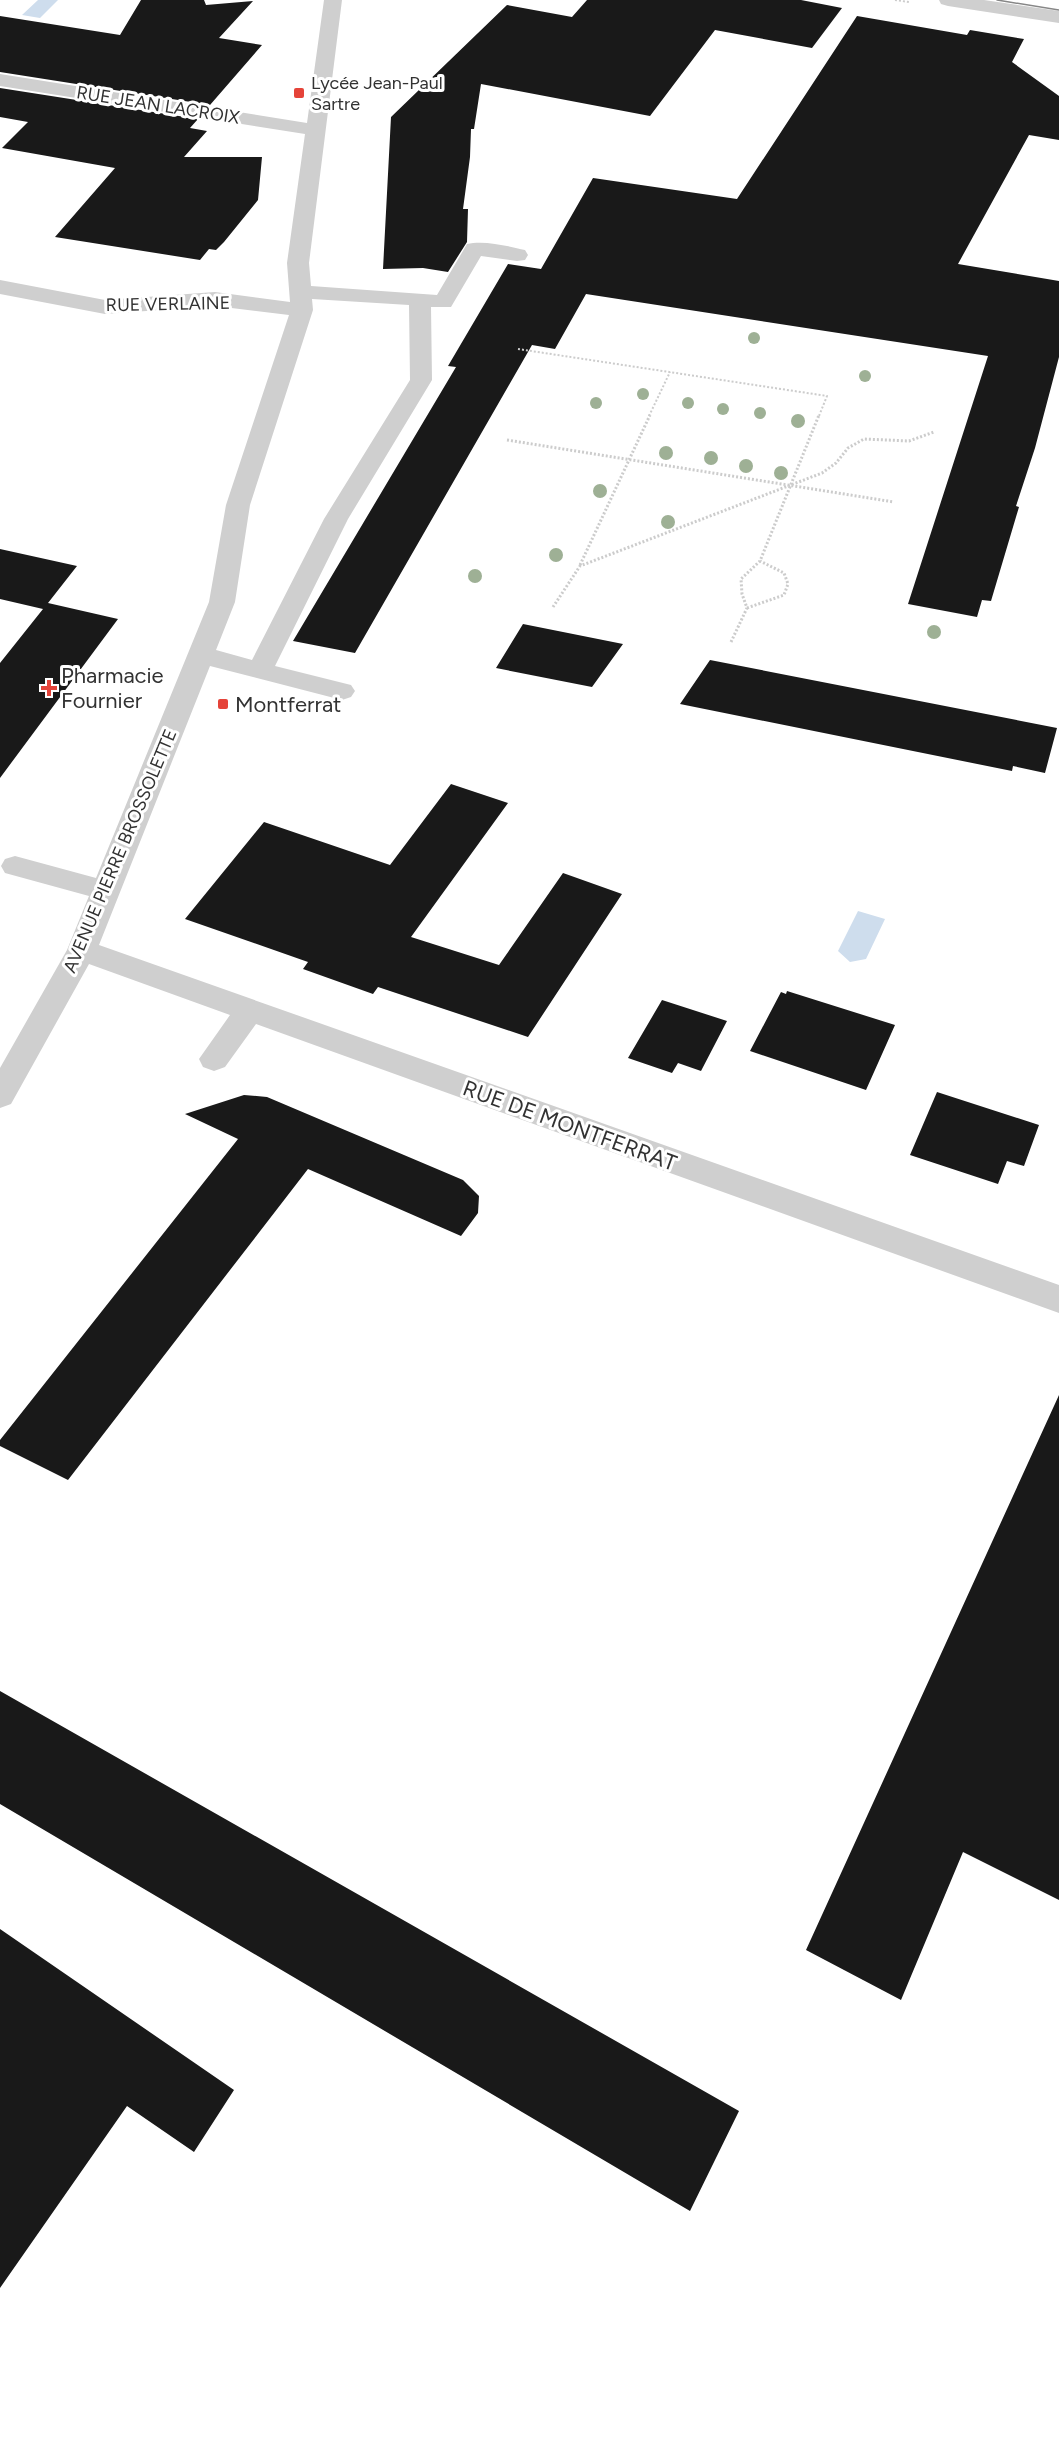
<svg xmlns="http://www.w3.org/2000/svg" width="1059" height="2458" viewBox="0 0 1059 2458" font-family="Figtree,sans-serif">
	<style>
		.water { fill: #cedded }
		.building { fill: #191919 }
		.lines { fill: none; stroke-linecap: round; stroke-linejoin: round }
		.path-far1 { stroke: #ccc; stroke-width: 2; stroke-dasharray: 2 2; stroke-linecap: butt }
		.path { stroke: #ccc; stroke-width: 3; stroke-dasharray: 2 2; stroke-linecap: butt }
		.minor { fill: #cfcfcf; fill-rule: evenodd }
		.tram { stroke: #878787; stroke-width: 1.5 }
		.tree { fill: #9eb095 }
		.poi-dot { fill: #e54339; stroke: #fff; stroke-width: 2 }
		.labels { text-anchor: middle; stroke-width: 6; stroke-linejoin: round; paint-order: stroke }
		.far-poi-label { font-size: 18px; fill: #323232; stroke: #fff; text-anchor: start }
		.far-street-label { font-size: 18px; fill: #323232; stroke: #fff }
		.poi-label { font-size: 22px; fill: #323232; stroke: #fff; text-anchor: start }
		.street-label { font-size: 22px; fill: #323232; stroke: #fff }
	</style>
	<rect width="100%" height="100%" fill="#fff"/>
	<path class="water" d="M38,0H58L40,18L22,15Z
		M858,911L885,919L866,959L850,962L838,951Z"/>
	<path class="building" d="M141,0H204L206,5L253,1L219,38L262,45L210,105L0,72V16L120,35Z
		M587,0H801L842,8L812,48L715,30L650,116L481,84L474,129H471L470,157L463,209H468L467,242L448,272L423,268L383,269L391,117L507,5L572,17Z
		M857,16L967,35L970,30L1024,39L1012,62L1059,96V140L1029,135L958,264L1059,281V357L1035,448L1016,506L1019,507L991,601L982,600L977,617L908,604L988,356L586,294L555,349L532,345L355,653L293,641L456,367L448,366L508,264L541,269L593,178L737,199Z
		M0,88L198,119L190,128L207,131L184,157H262L258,200L224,242L216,250L209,249L200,260L55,237L115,168L2,148L28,122L0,117Z
		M0,549L77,566L48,603L118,619L0,778V663L43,609L0,599Z
		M523,624L623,644L592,687L496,668Z
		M710,660L1057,728L1045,773L1013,766L1012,771L680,704Z
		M451,784L508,803L411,937L499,965L563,873L622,894L528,1037L378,987L373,994L303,969L308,962L185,919L264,822L390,865Z
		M787,991L895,1025L866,1090L750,1051L781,992L786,994Z
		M662,1000L727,1021L701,1071L678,1063L672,1073L628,1058Z
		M937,1092L1039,1125L1024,1166L1007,1161L998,1184L910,1155Z
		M244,1095L267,1097L463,1180L479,1196L478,1213L461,1236L308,1169L68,1480L0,1446V1440L238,1139L185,1114Z
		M1059,1395V1900L963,1852L901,2000L806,1950Z
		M0,1691L739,2111L690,2211L0,1804Z
		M0,1929L234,2090L194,2152L127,2106L0,2288Z"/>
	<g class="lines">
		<path class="path-far1" d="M895,0L909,2
			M518,349L827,396L819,416
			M649,416L670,372"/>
		<path class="path" d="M507,440L894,502
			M580,565L650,415
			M553,607L580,566L822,473L836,463L848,448L864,439L909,441L934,432
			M747,608L784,595L788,584L784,573L760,561
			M731,642L747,608L742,594L741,579L760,561L819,415"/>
		<path class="minor" d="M324,0H342L309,263L311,286L437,295L467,244C484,240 508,246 525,250L528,255L525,260L517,261L481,256L451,307H431L432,380L348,519L275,666L351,685L355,691L351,697L342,700L210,666L99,945L1059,1285V1313L256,1024L225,1067L214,1071L203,1067L199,1059L230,1015L89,964L11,1104L0,1108V1068L67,950L89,896L5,873L1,866L5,859L15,856L96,878L209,602L226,505L289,315L215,306L105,314L0,294V280L105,300L215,292L290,302L287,263L305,134L0,86V74L307,123ZM312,299L409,305L410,380L324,519L252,660L216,650L235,602L250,505L313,310Z
			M939,0H984L1059,11V23L948,6L941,4Z"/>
		<path class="tram" d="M997,0L1059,10"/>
	</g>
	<g class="tree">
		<circle cx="754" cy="338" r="6"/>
		<circle cx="865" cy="376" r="6"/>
		<circle cx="643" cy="394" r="6"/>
		<circle cx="596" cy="403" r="6"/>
		<circle cx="688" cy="403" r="6"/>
		<circle cx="723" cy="409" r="6"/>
		<circle cx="760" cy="413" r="6"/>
		<circle cx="798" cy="421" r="7"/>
		<circle cx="666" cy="453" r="7"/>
		<circle cx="711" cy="458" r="7"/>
		<circle cx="746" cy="466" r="7"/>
		<circle cx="781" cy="473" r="7"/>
		<circle cx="600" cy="491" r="7"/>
		<circle cx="668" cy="522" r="7"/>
		<circle cx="556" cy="555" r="7"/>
		<circle cx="475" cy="576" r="7"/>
		<circle cx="934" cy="632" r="7"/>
	</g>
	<g class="poi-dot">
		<rect x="293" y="87" width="12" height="12" rx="3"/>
		<path d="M46 679h6v6h6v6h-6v6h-6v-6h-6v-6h6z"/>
		<rect x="217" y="698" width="12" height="12" rx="3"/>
	</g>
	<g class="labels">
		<g class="far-poi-label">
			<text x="311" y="89">Lycée Jean-Paul<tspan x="311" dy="21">Sartre</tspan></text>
		</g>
		<g class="far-street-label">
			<text transform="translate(158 105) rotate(9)" y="6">RUE JEAN LACROIX</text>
			<text transform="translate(168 304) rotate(-1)" y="6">RUE VERLAINE</text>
			<text transform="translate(120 851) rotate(-67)" y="6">AVENUE PIERRE BROSSOLETTE</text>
		</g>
		<g class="poi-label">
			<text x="61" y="683">Pharmacie<tspan x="61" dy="25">Fournier</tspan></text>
			<text x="235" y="712">Montferrat</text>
		</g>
		<g class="street-label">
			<text transform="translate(570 1125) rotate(20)" y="8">RUE DE MONTFERRAT</text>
		</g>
	</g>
</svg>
